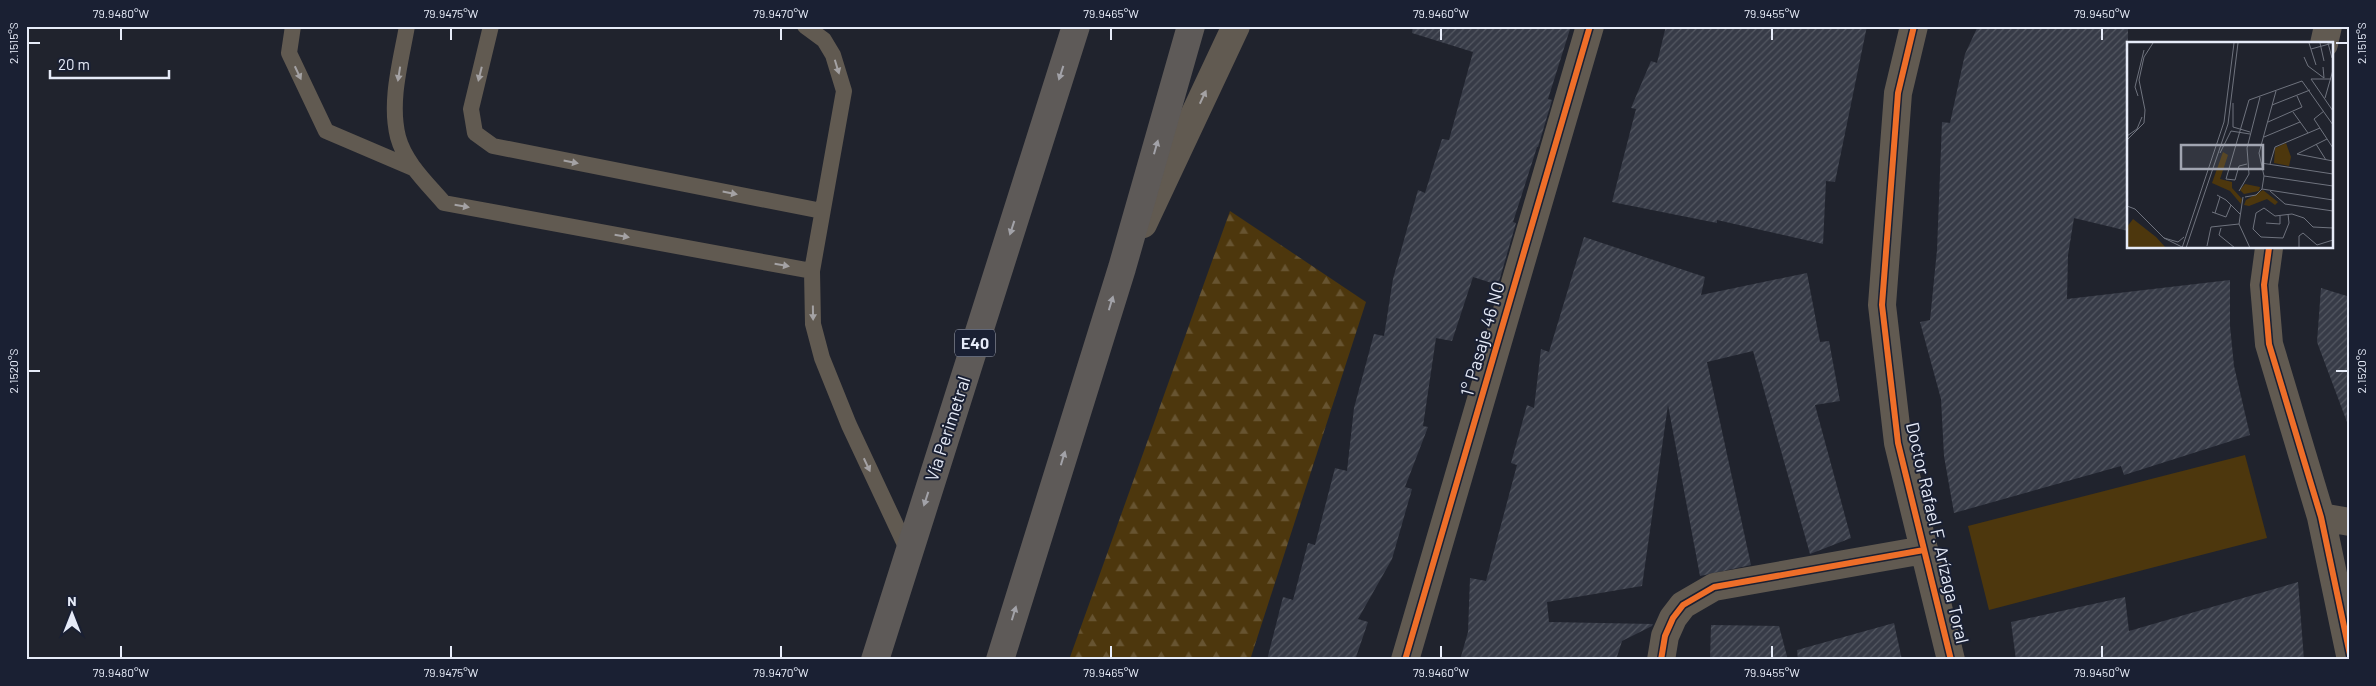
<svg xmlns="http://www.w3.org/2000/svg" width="2376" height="686" viewBox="0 0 2376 686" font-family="Barlow,sans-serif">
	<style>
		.forest { fill: url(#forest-firs) }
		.park { fill: #4d370d }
		.building { fill: url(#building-hatch) }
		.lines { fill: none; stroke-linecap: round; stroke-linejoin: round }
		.lane { stroke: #615a51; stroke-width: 16 }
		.street { stroke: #615a51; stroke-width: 28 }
		.highway { stroke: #5e5a58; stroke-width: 28 }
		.cycleway-casing { stroke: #1a2033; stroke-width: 9 }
		.cycleway { stroke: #ee6e29; stroke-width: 6 }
		.oneway { fill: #a4a2a4 }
		.oneway2 { fill: #a2a2a8 }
		.ticks { fill: none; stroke: #e6ebf8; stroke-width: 2 }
		.labels { text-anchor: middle; stroke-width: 4; stroke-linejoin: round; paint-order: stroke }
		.shield { fill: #1a2033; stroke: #a9aebd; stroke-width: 1 }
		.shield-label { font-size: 16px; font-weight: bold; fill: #e6ebf8 }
		.street-label { font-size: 18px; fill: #e6ebf8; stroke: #1a2033 }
		.inset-road { fill: none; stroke: #6f737e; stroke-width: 1 }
		.view { fill: #a1a5b1; fill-opacity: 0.15; stroke: #a1a5b1; stroke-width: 2.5 }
		.inset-edge { fill: none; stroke: #e6ebf8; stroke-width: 2.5 }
		.neatline { fill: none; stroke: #e6ebf8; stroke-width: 2 }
		.ticks-label { font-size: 12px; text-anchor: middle; fill: #e6ebf8 }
	</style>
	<defs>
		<pattern id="forest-firs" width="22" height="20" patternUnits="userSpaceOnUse" patternTransform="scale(1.25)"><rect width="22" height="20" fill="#4d370d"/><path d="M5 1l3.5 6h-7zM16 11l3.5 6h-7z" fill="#675431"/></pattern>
		<pattern id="building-hatch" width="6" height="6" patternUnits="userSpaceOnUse" patternTransform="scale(1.25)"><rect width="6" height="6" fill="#373b47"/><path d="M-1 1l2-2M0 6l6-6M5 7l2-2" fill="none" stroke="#545862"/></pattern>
	</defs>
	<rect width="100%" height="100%" fill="#20232d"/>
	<path class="forest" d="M1230,211L1366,302L1250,660H1069Z"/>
	<path class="park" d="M2245,455L2267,538L1989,610L1968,526Z"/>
	<path class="building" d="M1413,26H1571L1548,99L1552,100L1538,147H1537L1513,222L1516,223L1498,285L1473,277L1452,341L1436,338L1423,426L1428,427L1405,487L1412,489L1392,559L1358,619L1368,622L1355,660H1267L1283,597L1293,600L1308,543L1315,545L1335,468L1347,471L1354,408L1374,334L1384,336L1393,279L1418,190L1425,193L1442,139L1449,140L1473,52L1412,33Z
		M1666,26H1867L1835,182L1826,181L1823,244L1717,220V223L1612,202L1636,109L1631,108L1651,61L1657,63Z
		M1978,26H2128V231L2074,218L2068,255L2067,299L2230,280V326L2234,366L2250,435L2124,475L2121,466L1954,513L1944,456L1941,399L1920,322L1930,320L1937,250L1942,122L1950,123L1965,54Z
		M1584,237L1705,277L1701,295L1807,273L1820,342L1829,341L1840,401L1815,405L1851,538L1810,554L1753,351L1707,362L1751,565L1700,576L1668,405L1642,586L1547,602L1549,622L1653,624L1652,626L1622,641L1616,660H1460L1468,632L1470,578L1486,581L1517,465L1511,463L1527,405L1534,408L1541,349L1549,352Z
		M2321,288L2350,297V421L2347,422L2317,342Z
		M2298,582L2304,660H2016L2011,622L2125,597L2129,631Z
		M1894,623L1902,660H1798L1797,650Z
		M1711,625L1779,626L1788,660H1710Z"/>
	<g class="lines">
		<path class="lane" d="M293,26L289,53L326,131L415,169
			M407,26C401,61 389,101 398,137C405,163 427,183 444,203L812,271
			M491,26L471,109L475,133L493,146L822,211
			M805,26L824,40L833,55L844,91L812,271L813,324L822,358L849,425L909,553"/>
		<path class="street" d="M1914,26L1898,93L1882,305L1898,443L1951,660
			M2324,44L2328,26
			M1143,224L1236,26
			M2269,248L2264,285L2269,344L2321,517L2350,655
			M2321,517L2350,522
			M1405,660L1590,26
			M1661,660L1665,636L1673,618L1683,605L1714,587L1924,550"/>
		<path class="highway" d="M875,660L1076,26
			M1000,660L1122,268L1191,26"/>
		<g class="cycleway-casing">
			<path id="cycleway" d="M1914,26L1898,93L1882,305L1898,443L1951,660
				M2269,248L2264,285L2269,344L2321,517L2350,655
				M1405,660L1590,26
				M1661,660L1665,636L1673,618L1683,605L1714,587L1924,550"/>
		</g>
		<use href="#cycleway" class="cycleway"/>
	</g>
	<defs><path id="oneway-solid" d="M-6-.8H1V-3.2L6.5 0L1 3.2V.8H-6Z" transform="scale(1.25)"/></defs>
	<g class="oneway">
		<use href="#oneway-solid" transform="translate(837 67) rotate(73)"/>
		<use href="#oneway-solid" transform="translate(298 73) rotate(65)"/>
		<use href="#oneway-solid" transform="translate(399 74) rotate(99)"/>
		<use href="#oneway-solid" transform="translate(480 74) rotate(104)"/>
		<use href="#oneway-solid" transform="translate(1203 97) rotate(-65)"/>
		<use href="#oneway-solid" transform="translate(571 162) rotate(11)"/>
		<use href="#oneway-solid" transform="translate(730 193) rotate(11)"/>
		<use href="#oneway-solid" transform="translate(462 206) rotate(10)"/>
		<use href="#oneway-solid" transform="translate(622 236) rotate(10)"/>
		<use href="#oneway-solid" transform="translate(782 265) rotate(10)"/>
		<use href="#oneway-solid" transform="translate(813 313) rotate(89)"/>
		<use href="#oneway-solid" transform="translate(867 465) rotate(65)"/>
	</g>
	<g class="oneway2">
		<use href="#oneway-solid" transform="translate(1061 73) rotate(108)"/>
		<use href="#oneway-solid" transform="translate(1156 147) rotate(-74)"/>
		<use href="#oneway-solid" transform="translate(1012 228) rotate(108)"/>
		<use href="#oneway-solid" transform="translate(1111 303) rotate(-73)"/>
		<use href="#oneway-solid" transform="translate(1063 458) rotate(-73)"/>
		<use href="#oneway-solid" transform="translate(926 499) rotate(108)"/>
		<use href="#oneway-solid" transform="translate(1014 613) rotate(-73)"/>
	</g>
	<path class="ticks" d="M121,28V40M451,28V40M781,28V40M1111,28V40M1441,28V40M1772,28V40M2102,28V40M28,43H40M2336,43H2348M28,371H40M2336,371H2348M121,646V658M451,646V658M781,646V658M1111,646V658M1441,646V658M1772,646V658M2102,646V658"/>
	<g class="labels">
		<rect class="shield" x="955" y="329.5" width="40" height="27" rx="4"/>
		<g class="shield-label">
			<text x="975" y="349">E40</text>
		</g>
		<g class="street-label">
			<text transform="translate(1483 339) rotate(-74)" y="6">1° Pasaje 46 NO</text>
			<text transform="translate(948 429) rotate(-72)" y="6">Vía Perimetral</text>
			<text transform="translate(1937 533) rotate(77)" y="6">Doctor Rafael F. Arízaga Toral</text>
		</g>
	</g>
	<g transform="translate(2127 42)">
		<rect width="206" height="206" fill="#20232d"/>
		<path d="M96,110L101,113L93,137L105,140V146L115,157L114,162L103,149L85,141ZM6,177L29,195L39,206H0V185Z" fill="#4d370d"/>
		<path d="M159,101L164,115L162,124L147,121L148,106ZM118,142L133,145L132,149L117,152L113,148ZM136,148L151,160L148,163L140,157L122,164L117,163L119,158Z" fill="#4d370d"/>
		<path class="inset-road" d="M182,1L189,23M193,1L197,19M201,1L205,16M184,7L206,1M177,15L181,24L197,36L196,25M204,37H184L206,69M11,54L8,45L17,8M198,56L206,28M106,61V85L123,90M145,63L183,48M197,69L187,77L206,106M166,70L181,91M141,80L175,65L170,54M0,94L10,87L15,75M137,95L173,80M200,97L170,112L206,119M0,98L17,81L18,68L12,38L17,15L26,1M189,102L199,118M93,111L104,89L123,92M134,121L206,132M120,122L112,124L108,138L99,137L122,58L175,39L206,83M143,122L148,105L193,86M137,134L206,144M135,147L137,134L132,111L149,49M135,147L206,158M112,149L122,132L120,106L133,55M143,149L158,162L206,169M90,153L99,158L113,172M116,155L112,182L123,206M118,155L129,153L135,147M0,164L8,167L37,196L57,206M85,170L99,175L104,163M88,171L93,155M161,172L162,181L156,196L134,195L126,187L129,171L137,166L148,174L165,172L177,176L186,185L206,186M139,181L153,182V174M94,186L92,193L108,206M37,196L51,200L57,195M80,204L84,185L112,182M55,206L97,80L107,1M59,206L101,82L111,1M172,206V194L176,191L190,203L206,198"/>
		<path class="view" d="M54,103H136V127H54Z"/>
		<rect width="206" height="206" class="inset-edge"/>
	</g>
	<rect width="2376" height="686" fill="none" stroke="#1a2033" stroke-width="55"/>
	<g transform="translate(72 614)" stroke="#1a2033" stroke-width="4" paint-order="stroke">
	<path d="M0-4L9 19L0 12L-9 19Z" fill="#e6ebf8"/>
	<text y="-8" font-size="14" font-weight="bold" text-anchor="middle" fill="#e6ebf8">N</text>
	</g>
	<path d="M50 70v8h119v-8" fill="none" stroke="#e6ebf8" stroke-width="2.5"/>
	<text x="58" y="70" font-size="15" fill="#e6ebf8" stroke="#1a2033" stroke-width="4" paint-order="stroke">20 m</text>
	<rect x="28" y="28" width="2320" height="630" class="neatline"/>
	<g class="ticks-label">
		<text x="121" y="18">79.9480°W</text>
		<text x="451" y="18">79.9475°W</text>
		<text x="781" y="18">79.9470°W</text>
		<text x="1111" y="18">79.9465°W</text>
		<text x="1441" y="18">79.9460°W</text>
		<text x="1772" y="18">79.9455°W</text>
		<text x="2102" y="18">79.9450°W</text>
		<text transform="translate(14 43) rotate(-90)" y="4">2.1515°S</text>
		<text transform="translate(2362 43) rotate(-90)" y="4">2.1515°S</text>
		<text transform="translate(14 371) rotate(-90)" y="4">2.1520°S</text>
		<text transform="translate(2362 371) rotate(-90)" y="4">2.1520°S</text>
		<text x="121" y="677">79.9480°W</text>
		<text x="451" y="677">79.9475°W</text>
		<text x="781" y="677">79.9470°W</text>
		<text x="1111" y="677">79.9465°W</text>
		<text x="1441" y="677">79.9460°W</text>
		<text x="1772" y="677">79.9455°W</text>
		<text x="2102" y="677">79.9450°W</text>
	</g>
</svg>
